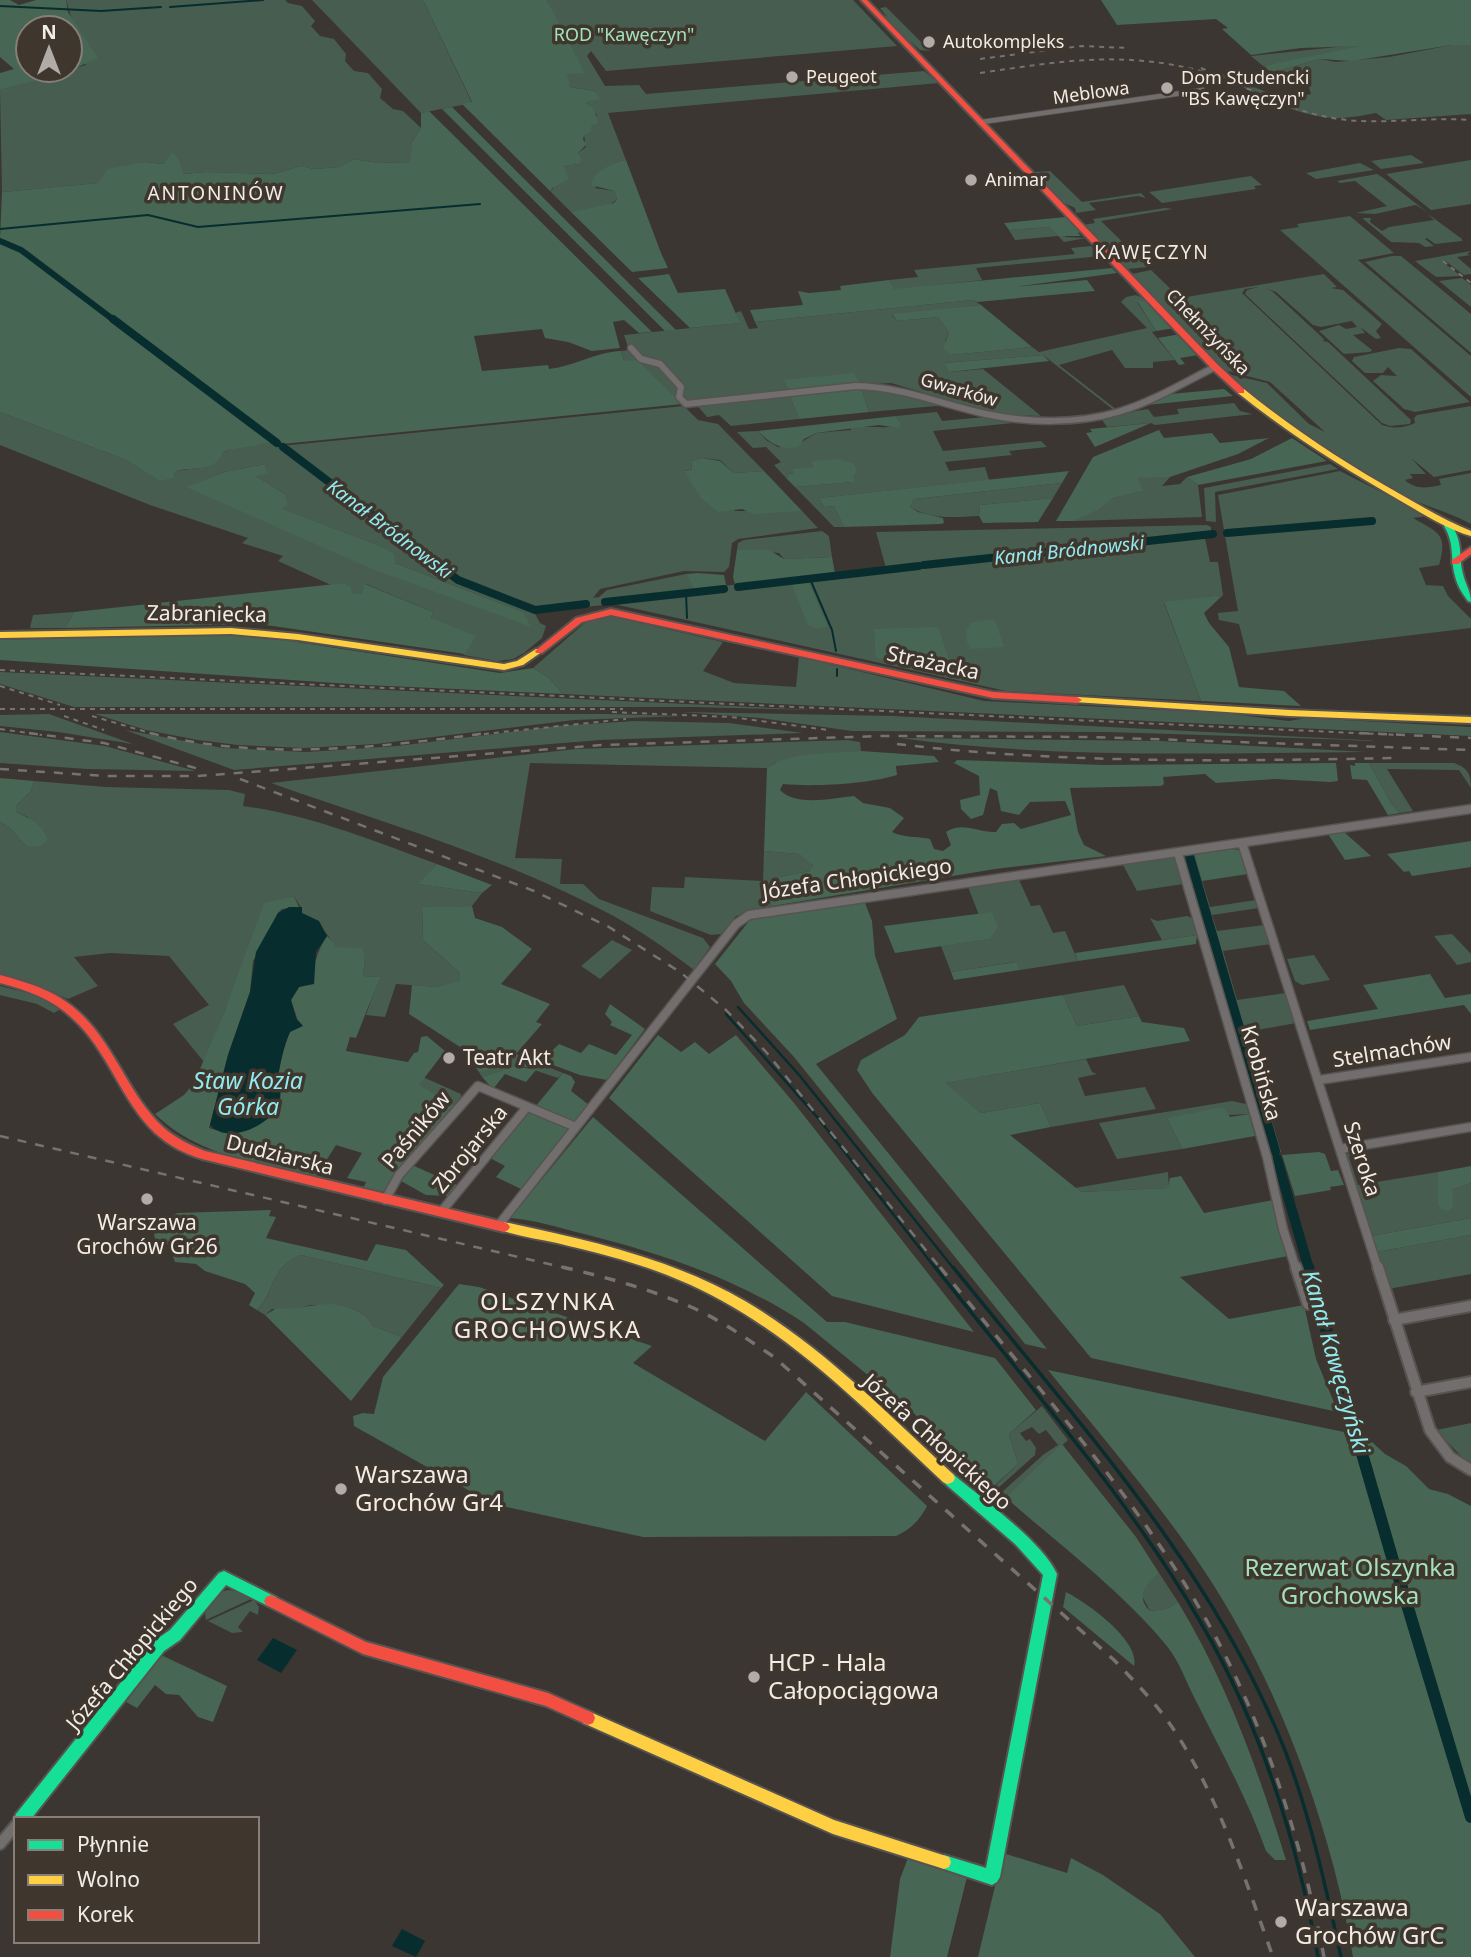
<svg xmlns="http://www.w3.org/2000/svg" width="1471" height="1957" viewBox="0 0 1471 1957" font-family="'Noto Sans',sans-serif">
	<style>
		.green { fill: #475d4f; fill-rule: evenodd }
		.forest { fill: #476653; fill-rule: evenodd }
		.water { fill: #082d2f }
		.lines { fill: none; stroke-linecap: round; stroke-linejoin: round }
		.stream-far2 { stroke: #082d2f; stroke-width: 2 }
		.stream-far1 { stroke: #082d2f; stroke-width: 2.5 }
		.stream { stroke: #082d2f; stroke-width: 3.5 }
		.canal-far3 { stroke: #082d2f; stroke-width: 6 }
		.canal-far2 { stroke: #082d2f; stroke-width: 8 }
		.canal-far1 { stroke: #082d2f; stroke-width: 10 }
		.canal { stroke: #082d2f; stroke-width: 12 }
		.street-far3-casing { stroke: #575350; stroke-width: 6 }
		.street-far2-casing { stroke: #575350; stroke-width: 9 }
		.street-far1-casing { stroke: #575350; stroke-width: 11 }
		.street-casing { stroke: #575350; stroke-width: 14 }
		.fast-casing { stroke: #575350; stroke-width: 4 }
		.slow-casing { stroke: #575350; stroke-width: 4 }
		.jam-casing { stroke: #575350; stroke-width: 4 }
		.street-far3 { stroke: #716e6d; stroke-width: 4.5 }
		.street-far2 { stroke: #716e6d; stroke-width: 6 }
		.street-far1 { stroke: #716e6d; stroke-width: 8 }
		.street { stroke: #716e6d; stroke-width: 10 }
		.fast { fill: #16e098; fill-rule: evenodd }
		.slow { fill: #ffcf43; fill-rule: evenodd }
		.jam { fill: #f24e42; fill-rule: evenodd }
		.rail-far2 { stroke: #757270; stroke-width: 2; stroke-dasharray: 5 5; stroke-linecap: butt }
		.rail-far1 { stroke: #757270; stroke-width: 2.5; stroke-dasharray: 9 9; stroke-linecap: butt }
		.rail { stroke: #757270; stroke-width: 3.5; stroke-dasharray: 11 11; stroke-linecap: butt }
		.poi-dot { fill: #b2aca8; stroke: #3f362e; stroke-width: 2.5 }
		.labels { text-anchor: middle; stroke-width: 7; stroke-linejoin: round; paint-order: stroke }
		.far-park-label { font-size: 18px; fill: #a2e2bb; stroke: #3f362e }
		.far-poi-label { font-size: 18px; fill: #f2ece7; stroke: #3f362e; text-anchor: start }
		.far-street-label { font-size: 18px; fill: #f2ece7; stroke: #3f362e }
		.far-neighbourhood-label { font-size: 19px; letter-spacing: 2px; fill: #f2ece7; stroke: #3f362e }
		.far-water-label { font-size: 19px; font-style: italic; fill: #92eaef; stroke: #3f362e }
		.street-label { font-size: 21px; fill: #f2ece7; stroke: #3f362e }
		.poi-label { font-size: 21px; fill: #f2ece7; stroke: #3f362e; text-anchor: start }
		.water-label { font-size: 23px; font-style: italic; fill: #92eaef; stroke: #3f362e }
		.quarter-label { font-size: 24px; letter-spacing: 2px; fill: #f2ece7; stroke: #3f362e }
		.near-poi-label { font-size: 24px; fill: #f2ece7; stroke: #3f362e; text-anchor: start }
		.near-park-label { font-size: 24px; fill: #a2e2bb; stroke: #3f362e }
	</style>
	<rect width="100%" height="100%" fill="#3b3632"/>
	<path class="green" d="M66,0H285L288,3L302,6L315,21L311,26L320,36L334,39L346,54L345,61L354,71L368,73L382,89L380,98L393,109L403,111L421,128L412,142L411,162L378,163L354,159L339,167L314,169L301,166L273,174L206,172L182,174L179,159L164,164L144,162L99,183L2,192L0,90L86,65Z
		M312,0H423L472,103L421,113Z
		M547,0H853L897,46L606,71L591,51L587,56L605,86L639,85L646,94L924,71L939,83L608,113L626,160L613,166L595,188L614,191L617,199C606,210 586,210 571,212L551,192L563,166L579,164L578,153L586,147L584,135L597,115L586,103L599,99L595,91L570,87L568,83L554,15Z
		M886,7L930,51L920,50L910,41L917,49L911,47L877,11L887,17L880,8Z
		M1356,45L1361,46L1358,49L1263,66L1251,56Z
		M1452,45H1471V114L1386,120L1376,113C1365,115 1354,117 1343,118C1299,120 1254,92 1217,74C1227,73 1235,79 1244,83C1267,93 1287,100 1311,94L1309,87L1272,73L1319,59L1336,62L1389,57Z
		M1411,155L1424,163L1381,169L1371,161Z
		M1471,160V204L1431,210L1386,174Z
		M1360,163L1374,170L1316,179L1306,173Z
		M1050,171L1082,202L1141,193L1146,198L1138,196L1089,203L1096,210L1076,213L1075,208L1064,203L1034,172Z
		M1377,174L1382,177L1427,212L1416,205L1375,214L1356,213L1387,206L1355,181L1340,183L1337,181Z
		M1251,176L1262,185L1254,186L1256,189L1162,203L1149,192Z
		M1165,208L1173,209L1101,221L1148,267L1128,269L1083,225L1095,223L1093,219Z
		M1428,214L1462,239V241L1435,244L1427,238L1425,239L1434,246L1425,247L1419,243L1391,242L1362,218H1371L1370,222L1382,231L1389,227L1434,220Z
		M1350,216L1394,253L1358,260L1471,356V397L1280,230L1299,227L1297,224Z
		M1050,227L1066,237L1086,238L1064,242L1058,236L1015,240L1009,230Z
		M0,239L28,251L282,444L281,446L684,406L698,420L718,424L764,471L734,473L720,460L702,458L691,461L692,470L684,471L735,511H802L818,528L738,539L732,543L729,567L724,572L684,571L600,589L593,598L599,597L607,590L686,574L695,589L886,568L876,532L1207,525L1211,527L1212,538H1205L1210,562H1218L1223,595L1164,603L1201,701L1006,691L614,604L534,612L540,623L546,626L542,638L524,653L513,659L497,661L464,655L431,618L433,612L366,584L361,594H352L344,583L331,585L278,561L283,556L242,543L248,538L150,505L0,445V412L126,460L161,481L175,475V471L206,467L223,452L239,446L273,442L26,255L0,243ZM265,464L256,476L285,494L281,509L378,545L395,563L523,612L187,487L224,472Z
		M1091,246L1101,256L976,268L982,280L894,290L889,280L918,277L914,270L1075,254L1071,248Z
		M1471,251L1467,254L1471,255L1457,257L1471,269V274L1464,275L1444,260V263L1461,276L1436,277L1415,261Z
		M1392,256H1401L1471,314V353L1365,262Z
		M1151,270L1180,298L1324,274L1337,287L1331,288L1343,290L1382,324L1376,331L1381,338L1376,339L1360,327L1365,333L1353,335L1372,350L1370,352L1344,354L1319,331L1339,325L1346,329L1357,327L1352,321L1321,327L1313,325L1276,292L1265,288L1272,291L1324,339L1323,341L1328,342L1411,420L1410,424L1390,426L1382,423L1245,294L1247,290L1258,287L1245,289L1242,293L1382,425C1392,429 1405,428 1415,423L1414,418L1417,415L1471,406V470L1434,477L1411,458L1426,474H1410L1413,478L1405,480C1416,490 1426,488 1441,485L1439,479L1471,473V524C1447,511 1423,506 1398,493C1336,460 1280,420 1227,374L1267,383L1309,424L1325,432L1270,382L1224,370L1132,274Z
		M1462,278L1471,285V307L1439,281Z
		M1136,295L1147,300L1137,302L1156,331L1152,332L1175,360L1153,362V368H1125L1112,350L1059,365L1117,410L1115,411L1043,355L944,363L950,372L983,369L1041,416L995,414L891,383L857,385L783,380L790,392L682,404L624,361L621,351L629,350L624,335L739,323L735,313L741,311L749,329L758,328L755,322L973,300L981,305L892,315L897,321L938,317L949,333L945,342L951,355L1032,347L1039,352L1147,328L1121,302L1126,297Z
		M1399,348L1411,349L1470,402L1415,412L1404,409L1373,381L1381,375L1397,376L1388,367L1383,373H1365L1352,361L1354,357Z
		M876,386L947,405L869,412L861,387Z
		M789,394L799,419L731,426L719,415L707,417L696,404Z
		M1234,403L1240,411L1253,414L1155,425L1151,423L1107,427L1100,417L1148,409L1154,417L1179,414L1177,409Z
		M937,412L942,421L985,417L1032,421L933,431L943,451L1041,441L1047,447L1009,451L1012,455L945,462L949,471L985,467L989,480L819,498L824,507L834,506L844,527H834L795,487L854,482V476L858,471L854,463L812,461L813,467L788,474L787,479L774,465L781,462L766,447L753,448L737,432L758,431L766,440L778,447L800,443L816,433L851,430V427C866,426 891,429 902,425L896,416Z
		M1330,464L1338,469L1215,492L1216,522L1206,521L1204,488Z
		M1340,471L1428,516L1413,518C1439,533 1448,534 1439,565L1419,568L1426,585L1443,586L1448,596L1471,619V628L1247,655L1239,624L1219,620L1218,613L1238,611L1218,495Z
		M1145,476L1170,477L1162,486L1180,484L1187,477L1198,485L1202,517L1074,521L1113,498L1142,491L1138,478Z
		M1062,483L1053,498L980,505L979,516C955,517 931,520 910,507L914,499Z
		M822,531L829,536L832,557L784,559L779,553L737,550L738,543L744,540Z
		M74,612L65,628H30L33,615Z
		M609,616L723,642L703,671L734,683L796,687L799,657L984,701L1224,713L1289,721L1306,718L1471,727V736L563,694L548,677L533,668L588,620Z
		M0,672L730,706L816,710L694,707H74L0,684Z
		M682,712L893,716L1383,741L1108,732L852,731L760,718Z
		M49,714L133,744L58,732L0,726V715Z
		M95,714H609L682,716L574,720L376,744L304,748L238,745L198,740L146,730Z
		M635,721L729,723L803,733L600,740L234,770L125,730L223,748L307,752L397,746L557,726Z
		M0,732L105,746L196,771L88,769L0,763Z
		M900,738L1160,741L1367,752C1211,753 1055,759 900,738Z
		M847,740L860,742L861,751L774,763L767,768L530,763L515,858L562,859L560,884H583L599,899L703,938L710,947L694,970C664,947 634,926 600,909C496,855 381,822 271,783L576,749Z
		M1369,763H1454C1468,768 1471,774 1471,788L1459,770L1387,769L1413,811L1400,813L1391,803Z
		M34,781L106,787L229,790L245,794L243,806C311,815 373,841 437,864L419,884L482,893L472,906L422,908L423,940L460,973V982L436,987L396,984L385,1017L366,1015L379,977L363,976L365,958L334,947C331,936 314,917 301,913L302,909L294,896L280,900L225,1010L204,1062L173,1024L209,1005L169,956L110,953L74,957L98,986L68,999L23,980L0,975V822L9,827L26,846L28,817L16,812V806L31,791Z
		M764,851L799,854L812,863L813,867L810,871L774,878L767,899L772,906L736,916L721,934L711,935L650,911L652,887L684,888L685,877L763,881Z
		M1194,854L1210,907L1256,900L1259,908L1212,915L1217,931L1264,925L1271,944L1223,951L1237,1000L1286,993L1296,1023L1246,1032L1281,1152H1272L1269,1148L1182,856Z
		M1174,857L1183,884L1137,891L1123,865Z
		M1019,880L1031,906L1040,905L1053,933L1065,931L1078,961L1020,970L1015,962L951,972L941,946L989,939L992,913L979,915L968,887Z
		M1187,916L1192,918L1197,935L1162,940L1150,918L1157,921Z
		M1452,934L1471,954V962L1457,965L1434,936Z
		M612,940L632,950L600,979L581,966Z
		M1314,955L1330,980L1302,985L1295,981L1287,959Z
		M1124,985L1139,1016L1077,1026L1063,995Z
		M0,986L36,995L62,1008L54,1013L37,1004L0,995Z
		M511,1054H516L563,1073L558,1078L519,1065L482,1077L479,1072Z
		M1086,1059L1092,1072L1097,1074L1078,1078L1085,1096L1145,1087L1156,1109L1051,1127L1040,1103L981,1113L944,1083Z
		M423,1077L461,1094V1098L455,1106L422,1089L418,1085Z
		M1232,1101L1246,1104L1249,1114L1167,1118L1182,1149L1117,1159L1099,1123Z
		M1351,1151L1349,1157L1358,1185L1438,1172V1205L1452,1190L1471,1183V1218L1371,1236L1346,1156Z
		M1168,1172L1169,1188L1081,1192L1075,1188Z
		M1471,1235V1274L1388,1289L1376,1252Z
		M301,1255L441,1288L402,1337L373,1326L365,1315L349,1307L311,1305L287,1311L272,1309L265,1315L257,1310C275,1291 271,1266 301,1255Z
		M1042,1406L1068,1440L1005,1497L1001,1493L1044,1454L1058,1445L1046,1430L1039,1434L1032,1427L1020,1433L1026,1441L1030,1439L1036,1448L1035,1455L997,1489L994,1487L1018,1464L1009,1434Z
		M1471,1423V1462L1462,1457L1436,1430Z
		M1159,1573L1178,1602L1166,1609L1150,1611L1142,1596L1145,1584Z
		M228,1590L237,1591L251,1599L206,1620C202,1606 215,1593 228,1590Z
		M254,1600L259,1607L258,1615L250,1611L238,1627L243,1632L232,1633L208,1621Z"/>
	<path class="forest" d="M0,0H10L19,5L36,0H66L68,12L98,58L67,72L0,90V73L14,69L0,57ZM70,28V70H28V28Z
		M423,0H547L585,73L567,74L570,87L595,91L600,99L586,103L594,109L598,123L591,126V131L584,135L583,140L587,144L578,153L582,160L579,164L564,166L569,179L552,188L551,192L462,104L472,102Z
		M1101,0H1471V45H1452L1352,61L1319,59L1272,73L1263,66L1361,46L1301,48L1251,55L1222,29L1228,28L1216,19L1117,25Z
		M452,107L676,330L665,331L442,109Z
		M429,111L652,332L639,333L624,320L613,322L620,348L592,351L568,342L545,338L542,329L474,336L482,371L548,365L549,369C575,366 596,352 621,351L624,361L637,360L682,404L282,444L28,251L0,239L2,192L98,183L108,169L144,162L164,164L172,152L179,159L183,174L206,172L273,174L301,166L314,169L339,167L354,159L378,163L410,162L412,142L421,128V113Z
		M626,160L661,253L668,268L632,272L571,212L614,203L617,199L614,191L591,185C594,170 612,164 626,160Z
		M1066,217L1081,232L1078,233L1081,236H1059L1050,227L1009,230L1004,223Z
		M0,243L26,255L274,442L228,450L223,452C215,473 196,466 176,471L173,478L160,481L126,460L0,412Z
		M1112,268L1117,273L1014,287L1087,280L1095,291L977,302L973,300L755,322L750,310L803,305L798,291L809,293L841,290L840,286L889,280L894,289Z
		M669,274L678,293L725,289L740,323L690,328L638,278Z
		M1147,300L1175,328L1156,331L1137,301Z
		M981,305L1032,347L951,355L943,348L949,333L938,317L897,321L892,314Z
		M1180,334L1198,355L1180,358L1185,364L1179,365L1158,338Z
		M1043,355L1049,361L949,372L944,363Z
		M854,373L859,381L857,385L790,392L783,380Z
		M861,387L869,412L799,419L789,394Z
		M1224,389L1233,396L1138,406L1160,395Z
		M896,416L902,425L898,428L879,425L816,433L804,439L798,447C781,451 769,443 758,431Z
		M1151,423L1095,447L1086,433L1092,432L1090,429Z
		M1159,430L1164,438L1212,433L1220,443L1269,438L1238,454L1170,477L1138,478L1143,491L1113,498L1099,509L1074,521H1056L1093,457Z
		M1292,438L1327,461L1198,485L1187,477L1251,459Z
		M702,458L720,461L734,473L764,471L802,511L753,514L742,509L718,512L701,498L684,471L692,470L691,461Z
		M835,459L854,463L858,471L854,476V482L795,487L787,479L788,474L793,473V469L813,467L811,461Z
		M265,464L267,473L256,476L285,494L287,504L282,509L378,545L394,554L395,563L523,612L531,627L372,569L186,487L224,472Z
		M1069,471L1062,483L914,499L910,507L918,512L943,518L944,523L941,524L844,527L834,506L824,507L819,498Z
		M1053,498L1038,522L983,523L979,516L980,505Z
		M737,550H769L784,559L832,557L835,573L735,584L733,577Z
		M698,573L724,575L726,585L694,589L686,574Z
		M808,581L828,627L817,629L808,625L791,583Z
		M344,583L351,587L352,594H361L365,584L433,612L431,618L476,636L465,654L259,624L65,628L74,612Z
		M1223,595L1204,613L1209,623L1229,647L1239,687L1284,691L1301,706L1201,701L1164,602Z
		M986,620H995L1004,647L970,649C965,640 965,631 970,623Z
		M938,627L949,659L947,668L942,671L876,658L874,629Z
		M164,635H228L277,639L500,673L533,668L548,677L563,694L365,685L0,660V640Z
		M861,751L934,756L939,762L896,766L897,775C868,784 814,787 783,784L780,790C796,807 833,798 854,796L863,803L890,808L904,818L892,832C905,838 916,836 930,839L934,849L943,851L951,845L946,832C963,821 978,833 996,832L1002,824L1014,823L1021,829L1071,815L1065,801L1030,802L1019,815L1001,811L997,791L990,788L983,815L971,819L961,809L960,800L980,795L979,776L954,763L957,760L1104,765L1336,763L1338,781L1330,782L1275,779L1216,783L1205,774L1163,777L1164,784L1161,786L1070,788L1078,832L1084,845L1106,856L995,869L772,906L766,894L773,885L774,878L810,871L813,865L799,854L764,851L767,768C786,752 836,753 861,751Z
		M1355,763H1369L1391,803L1400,813L1388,815L1367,780L1352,779L1350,765L1355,766Z
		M0,778L34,781L31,791L16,806V812C30,818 42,824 48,840C41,847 36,847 26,846L9,827L0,822Z
		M1344,832L1371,856L1345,860L1328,834Z
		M1471,841V867L1412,876L1409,871L1404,872L1387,854Z
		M1233,849L1240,850L1248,874L1202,881L1194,854Z
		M437,864L492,885L482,893L418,884Z
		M294,896L299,907L282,909L278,913L253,961L250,992L228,1055L209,1128L219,1131L277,1083C280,1065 283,1048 290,1032L295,1028L297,1018L291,1000L299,987L307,984C315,967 316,952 327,936L334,943L335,947L362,948L365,958L363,976L380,977L356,1038L350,1037L346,1051L408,1062L414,1053L418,1052L421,1037L427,1036L445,1051L419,1085L455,1106L393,1177V1182L382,1195L363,1189L366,1182L347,1178L362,1153L336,1145L316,1177C260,1164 198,1156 155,1114L184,1095L194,1083L225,1010L264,903Z
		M846,901L848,905L865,903L872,921L875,956L897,1019L816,1064L1047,1349L1025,1344L794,1057L744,1003L731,981L715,964L749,921L762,915Z
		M472,906L475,918L502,927L532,949L501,984L550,1004L536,1022L542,1024L516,1054L507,1056L498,1067L479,1072L460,1047L409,1014L412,985L436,987L460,981V973L423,940L422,907Z
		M992,912L998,927L990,939L895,953L884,926Z
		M1197,935L1196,944L1078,961L1075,953Z
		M1016,962L1020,970L954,980L951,972Z
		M1430,974L1445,998L1471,994V1014L1464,1005L1310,1030L1307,1021L1378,1009L1363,985Z
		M1063,995L1077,1026L1139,1016L1142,1022L1184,1028L1190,1041L945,1083L981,1113L1040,1103L1051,1127L1010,1135L1081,1192L1168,1188L1170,1178L1181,1176L1204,1213L1273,1200L1288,1256L1180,1277L1229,1319L1304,1305L1316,1359L1338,1412L1091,1358L873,1094L857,1070L861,1060L905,1035L919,1017Z
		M610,1004L645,1029L607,1080L580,1075L542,1061L559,1044L581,1053L589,1044L616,1055L632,1035L610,1025L612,1022L605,1014Z
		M658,1035L681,1052L695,1042L709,1054L736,1035L794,1103L974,1332L832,1296L609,1098Z
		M515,1066L536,1070L526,1082L505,1074L493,1089L482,1077Z
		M563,1073L571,1076L575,1082L571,1091L589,1105L575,1122L535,1107Z
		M1223,1107L1230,1117L1249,1114L1255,1136L1182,1149L1167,1118Z
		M528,1112L570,1129L521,1189L496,1177L505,1166L490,1158Z
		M593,1117L827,1322H845L995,1358L1036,1410L1009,1434L1018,1464L993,1487L907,1407L804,1323C738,1279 660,1253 584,1234C560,1228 535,1220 510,1218Z
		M1319,1152L1325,1154L1331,1171L1338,1170L1344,1185L1330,1187L1331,1190L1295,1196L1282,1155Z
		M412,1165L457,1185L448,1196L426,1195L401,1181Z
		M1471,1166V1183L1452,1190L1453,1207L1448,1211L1442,1210L1438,1205V1172Z
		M271,1210L269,1216L276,1217L266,1238L367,1261L376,1244L406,1250L444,1285L441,1288L301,1255C271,1266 275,1291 257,1310L249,1305L255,1293L245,1284L205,1271L196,1264L175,1262L169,1245L155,1239L154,1234L166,1220L177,1213Z
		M1471,1218V1235L1376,1252L1371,1236Z
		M459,1284L479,1287L652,1346L633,1363L765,1441L806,1392L927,1506C920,1520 910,1530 896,1536L643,1537L493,1504L354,1426L353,1416L363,1413L374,1414L383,1377Z
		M331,1304L349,1307L365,1315L373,1326L402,1337L351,1401L265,1315L277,1308C291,1311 313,1304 331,1304Z
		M1048,1370L1344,1432L1347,1441L1372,1442L1385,1454L1406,1466L1429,1489L1448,1494L1471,1506V1957H1353C1332,1828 1277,1680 1205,1572C1158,1501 1101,1436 1048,1370Z
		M1062,1444L1136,1537L1159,1573C1146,1584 1135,1596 1150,1611L1166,1609L1178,1602C1227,1683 1258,1770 1286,1860H1275L1266,1851C1247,1798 1221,1751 1196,1701C1186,1682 1180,1662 1166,1645C1123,1592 1056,1542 1005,1497Z
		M1066,1592C1086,1602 1141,1641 1134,1666L1063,1607Z
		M161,1655L227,1686L213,1722L198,1717L179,1695L166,1694L155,1685L137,1708L126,1702Z
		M1003,1853L1067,1873L1071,1858L1103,1875L1160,1914L1195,1957H978Z
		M908,1858L967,1877L947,1957H890L900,1879Z"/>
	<path class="water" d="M289,907H302V913L319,921L327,936L316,952L314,984L299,987L291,1000L296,1018L303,1026L290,1032C283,1048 280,1064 277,1083L281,1087C280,1094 281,1103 277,1109C263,1128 228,1144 210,1125L228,1055L250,992L256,952L278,913Z
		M273,1638L297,1650L281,1673L257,1660Z
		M402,1929L425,1941L416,1957L392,1946Z"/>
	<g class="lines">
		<path class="stream-far2" d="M0,6L101,11L161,7
			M170,7L263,0
			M0,229L148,215L198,227L480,204
			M810,579L832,630L836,651
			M686,593L687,618
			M837,669V676"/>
		<path class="stream-far1" d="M738,1007L800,1076L954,1269
			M726,1014L818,1118L936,1269"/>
		<path class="stream" d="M935,1267C1026,1383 1127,1495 1201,1623C1261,1726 1297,1841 1318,1957
			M953,1267C1075,1419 1214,1569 1286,1753C1311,1819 1326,1888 1341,1957"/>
		<path class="canal-far3" d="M0,241L21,250L115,321"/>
		<path class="canal-far2" d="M113,319L277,443
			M283,447L458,580L535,610L586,604
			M1227,533L1372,521
			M924,565L1213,534
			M738,587L919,566
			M605,602L724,589"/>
		<path class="canal-far1" d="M1189,856L1275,1151
			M1277,1159L1309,1269"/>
		<path class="canal" d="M1308,1267L1394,1564
			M1399,1578L1471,1817"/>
		<g class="street-far3-casing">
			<path id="street-far3" d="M982,122L1203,90"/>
		</g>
		<g class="street-far2-casing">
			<path id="street-far2" d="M631,348L641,359L660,364L681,387L679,397L686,404L856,386C902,387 941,404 986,414C1027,423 1078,424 1118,412C1152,402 1183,383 1215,367"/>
		</g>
		<g class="street-far1-casing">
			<path id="street-far1" d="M1242,843L1378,1269
				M1178,853L1267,1157L1283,1229L1296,1269
				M1319,1080L1471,1057
				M1340,1149L1471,1127
				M385,1200L399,1175L478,1086L576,1127
				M441,1212L527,1107
				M498,1226L736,924L749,915L1471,809"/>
		</g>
		<g class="street-casing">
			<path id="street" d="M1296,1267L1308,1304
				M1378,1267L1430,1430L1450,1457L1471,1470
				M1394,1320L1471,1306
				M1416,1392L1471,1382
				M0,1844L16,1825"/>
		</g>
		<g class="fast-casing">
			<path id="fast" d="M1445,524H1451C1464,544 1458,554 1463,574C1465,584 1471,591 1471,602L1468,601C1462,593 1457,585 1455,576C1450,557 1455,544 1444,526Z
				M948,1472L953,1474C982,1499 1041,1540 1057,1574L1000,1877L997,1882L992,1885L944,1869L939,1867L937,1862L939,1857L944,1855L986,1868L1043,1575L1015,1544L943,1482L941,1478L943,1474Z
				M224,1571L276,1597L278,1601L276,1605L271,1607L266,1605L226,1585L180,1640L164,1651L31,1819H16V1824L14,1819L16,1814L154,1641L170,1630L219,1573Z"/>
		</g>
		<g class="slow-casing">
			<path id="slow" d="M1238,389H1244C1293,429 1345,463 1400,494C1423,507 1446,521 1471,531V536C1446,529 1422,513 1399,500C1343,468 1289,434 1238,393Z
				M231,628L298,634L504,664L517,661L536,649H542L543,651L523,665L504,670L298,640L231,634L0,638V632Z
				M1077,697L1289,710L1471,717V723L1289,716L1074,702L1072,700Z
				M504,1222C587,1240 671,1258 745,1301C823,1347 887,1413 953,1474L955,1478L953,1482L948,1484L943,1482C862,1407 783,1323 679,1280C640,1263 598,1253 557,1243C538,1239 518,1236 500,1230L498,1227L500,1224Z
				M588,1711L834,1820L949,1857L951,1862L949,1867L944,1869L833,1834L583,1723L581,1718L583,1713Z"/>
		</g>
		<g class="jam-casing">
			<path id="jam" d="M861,0H867L1218,365L1244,389V393H1238L1212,369Z
				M1471,547V554L1458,564H1452V560Z
				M611,609L993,692L1077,697L1082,700L1077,703L993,698L611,615L582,622L542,653H536L535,651L576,618Z
				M0,975C30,983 59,992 81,1014C115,1046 130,1097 163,1127C175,1138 190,1145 205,1151L504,1222L508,1224L510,1227L508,1230L504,1232L202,1159C185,1154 168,1145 155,1133C121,1101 108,1050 72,1018C52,999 27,990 0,983Z
				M271,1595L366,1642L548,1693L593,1713L595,1718L593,1723L588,1725L546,1706L363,1654L266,1605L264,1601L266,1597Z"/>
		</g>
		<use href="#street-far3" class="street-far3"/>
		<use href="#street-far2" class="street-far2"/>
		<use href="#street-far1" class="street-far1"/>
		<use href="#street" class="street"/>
		<use href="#fast" class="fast"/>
		<use href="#slow" class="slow"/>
		<use href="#jam" class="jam"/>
		<path class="rail-far2" d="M980,59L1081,46L1128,48
			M1201,68C1249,88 1295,115 1347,120C1388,124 1430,117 1471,120
			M980,73C1062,61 1123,50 1205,72
			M1443,261L1471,283
			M0,670L1398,735
			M0,686L60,705
			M0,709H623
			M612,712L731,717L828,730
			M64,716L104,730
			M92,716L157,735
			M0,729L42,735
			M474,735L626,719"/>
		<path class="rail-far1" d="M29,733L104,743L199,769
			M150,733C261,761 375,748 487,733
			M1360,733L1471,738
			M897,744C1064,764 1230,761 1397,758
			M0,769L105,776H198L603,745L883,736L1092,737L1471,750
			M240,779L534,891L609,927L680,972L726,1010L767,1053L941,1269
			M0,1136L570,1269"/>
		<path class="rail" d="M562,1267C605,1277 650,1289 691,1307C721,1320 747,1339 774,1357L1114,1660C1135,1682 1157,1704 1174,1730C1220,1800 1245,1879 1273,1957
			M940,1267C1031,1381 1136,1495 1208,1623C1266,1727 1301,1840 1324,1957"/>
	</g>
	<g class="poi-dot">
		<circle cx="929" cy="42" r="7"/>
		<circle cx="792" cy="77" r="7"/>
		<circle cx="1167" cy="88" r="7"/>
		<circle cx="971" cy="180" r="7"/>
		<circle cx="449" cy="1058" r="7"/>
		<circle cx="147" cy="1199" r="7"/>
		<circle cx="341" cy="1489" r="7"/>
		<circle cx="754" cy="1677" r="7"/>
		<circle cx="1281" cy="1922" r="7"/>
	</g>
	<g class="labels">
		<g class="far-park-label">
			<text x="624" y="41">ROD "Kawęczyn"</text>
		</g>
		<g class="far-poi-label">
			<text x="943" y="48">Autokompleks</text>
			<text x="806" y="83">Peugeot</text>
			<text x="1181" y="84">Dom Studencki<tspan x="1181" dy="21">"BS Kawęczyn"</tspan></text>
			<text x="985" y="186">Animar</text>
		</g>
		<g class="far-street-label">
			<text transform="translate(1091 93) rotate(-8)" y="6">Meblowa</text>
			<text transform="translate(1208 332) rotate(46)" y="6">Chełmżyńska</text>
			<text transform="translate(959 390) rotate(16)" y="6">Gwarków</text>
		</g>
		<g class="far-neighbourhood-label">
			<text x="216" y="200">ANTONINÓW</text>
			<text x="1152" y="259">KAWĘCZYN</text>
		</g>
		<g class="far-water-label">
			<text transform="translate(390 529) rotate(37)" y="7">Kanał Bródnowski</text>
			<text transform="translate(1069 550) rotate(-6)" y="7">Kanał Bródnowski</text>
		</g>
		<g class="street-label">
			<text transform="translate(207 614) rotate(1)" y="7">Zabraniecka</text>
			<text transform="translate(933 663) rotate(12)" y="7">Strażacka</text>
			<text transform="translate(857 879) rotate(-8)" y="7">Józefa Chłopickiego</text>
			<text transform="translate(1392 1051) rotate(-9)" y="7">Stelmachów</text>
			<text transform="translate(1261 1073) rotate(74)" y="7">Krobińska</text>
			<text transform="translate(416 1130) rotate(-50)" y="7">Paśników</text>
			<text transform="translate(470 1149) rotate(-51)" y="7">Zbrojarska</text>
			<text transform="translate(280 1155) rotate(14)" y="7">Dudziarska</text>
			<text transform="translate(1362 1159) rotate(72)" y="7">Szeroka</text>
			<text transform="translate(937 1442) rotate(42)" y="7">Józefa Chłopickiego</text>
			<text transform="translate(132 1654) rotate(-50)" y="7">Józefa Chłopickiego</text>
		</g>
		<g class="poi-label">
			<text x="463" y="1065">Teatr Akt</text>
			<text x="147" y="1230" text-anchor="middle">Warszawa<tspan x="147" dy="24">Grochów Gr26</tspan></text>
		</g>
		<g class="water-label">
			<text x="248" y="1089">Staw Kozia<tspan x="248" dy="26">Górka</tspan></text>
			<text transform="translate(1336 1362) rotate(74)" y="8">Kanał Kawęczyński</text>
		</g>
		<g class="quarter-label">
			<text x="548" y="1310">OLSZYNKA<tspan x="548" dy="28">GROCHOWSKA</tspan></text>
		</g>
		<g class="near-poi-label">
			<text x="355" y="1483">Warszawa<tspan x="355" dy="28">Grochów Gr4</tspan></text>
			<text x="768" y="1671">HCP - Hala<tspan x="768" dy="28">Całopociągowa</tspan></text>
			<text x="1295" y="1916">Warszawa<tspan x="1295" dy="28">Grochów GrC</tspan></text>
		</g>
		<g class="near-park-label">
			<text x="1350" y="1576">Rezerwat Olszynka<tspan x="1350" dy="28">Grochowska</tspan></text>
		</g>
	</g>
	<rect x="14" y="1817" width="245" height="126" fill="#3f362e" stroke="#877f78" stroke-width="2"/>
	<rect x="28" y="1840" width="35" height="10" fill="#16e098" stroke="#877f78" stroke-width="2"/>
	<text x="77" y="1852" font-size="21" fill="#f2ece7">Płynnie</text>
	<rect x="28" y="1875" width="35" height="10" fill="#ffcf43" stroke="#877f78" stroke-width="2"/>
	<text x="77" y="1887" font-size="21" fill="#f2ece7">Wolno</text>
	<rect x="28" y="1910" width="35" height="10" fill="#f24e42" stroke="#877f78" stroke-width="2"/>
	<text x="77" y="1922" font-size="21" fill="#f2ece7">Korek</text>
	<g transform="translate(49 49)"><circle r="33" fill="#3f362e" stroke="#877f78" stroke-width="2"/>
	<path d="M0-5L12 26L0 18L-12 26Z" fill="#b2aca8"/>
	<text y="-10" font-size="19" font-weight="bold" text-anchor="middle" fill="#f2ece7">N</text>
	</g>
</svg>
